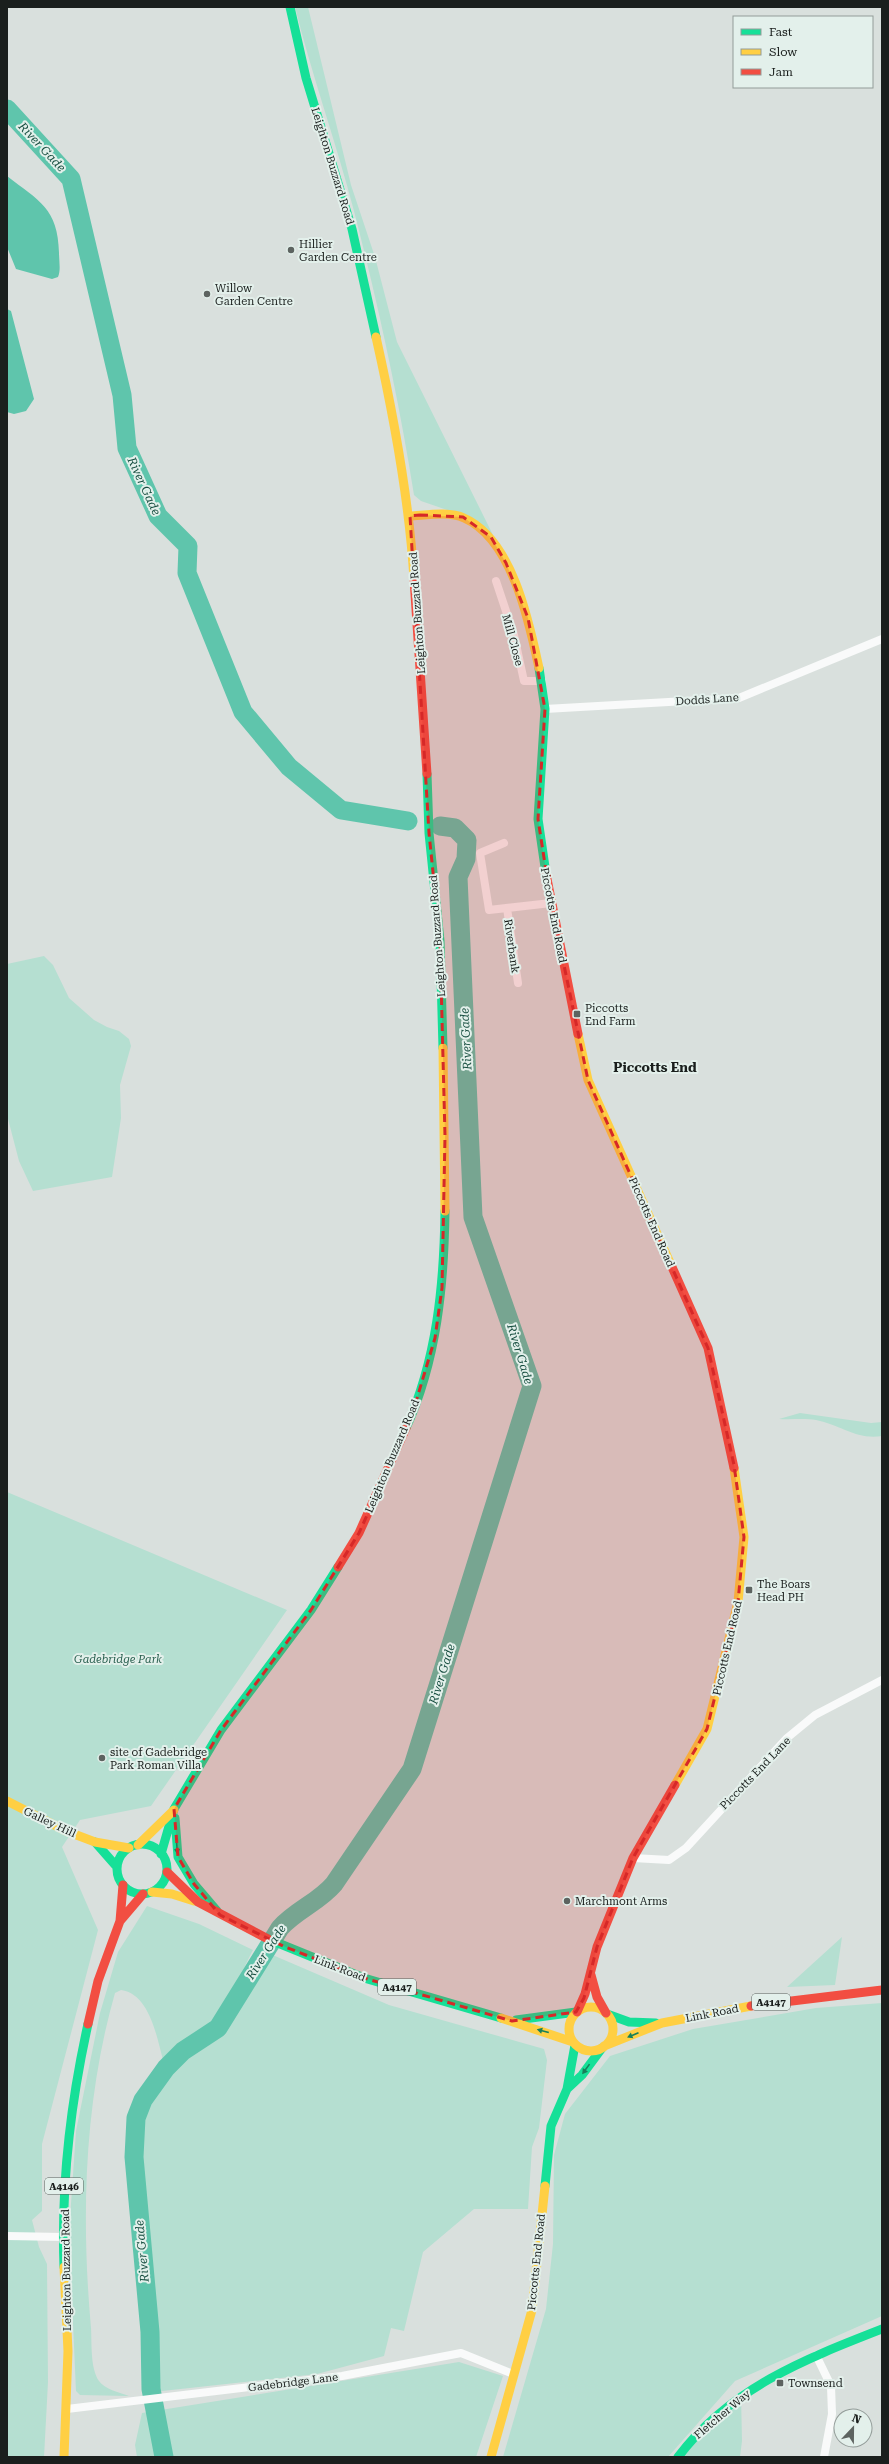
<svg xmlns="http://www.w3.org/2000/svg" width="889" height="2464" viewBox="0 0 889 2464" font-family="'Roboto Serif',serif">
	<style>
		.green { fill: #b5dfd1 }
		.water { fill: #5fc5ac }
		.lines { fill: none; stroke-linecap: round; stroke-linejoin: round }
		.river { stroke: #5fc5ac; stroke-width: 19 }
		.street { stroke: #f9fafa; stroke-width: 8 }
		.fast { stroke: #16e098; stroke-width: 9 }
		.slow { stroke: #ffcf43; stroke-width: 9 }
		.jam { stroke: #f24e42; stroke-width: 9 }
		.oneway { fill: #18805a }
		.marked { fill: #d62828; fill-opacity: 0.2; stroke: #d62828; stroke-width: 3; stroke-dasharray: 8 5; stroke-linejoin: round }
		.poi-dot { fill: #5d6360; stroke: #e3f0eb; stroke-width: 1.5 }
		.labels { text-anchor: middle; stroke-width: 4; stroke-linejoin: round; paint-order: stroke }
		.shield { fill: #e3f0eb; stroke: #565e5b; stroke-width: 1 }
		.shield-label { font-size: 10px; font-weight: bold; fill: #1a1f1d }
		.street-label { font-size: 11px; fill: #1a1f1d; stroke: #e3f0eb }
		.poi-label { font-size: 11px; fill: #1a1f1d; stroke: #e3f0eb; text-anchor: start }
		.park-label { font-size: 11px; font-style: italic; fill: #2a6050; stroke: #e3f0eb }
		.water-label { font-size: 12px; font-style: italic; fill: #174e40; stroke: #e3f0eb }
		.quarter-label { font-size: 13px; font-weight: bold; fill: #1a1f1d; stroke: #e3f0eb }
	</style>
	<rect width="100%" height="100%" fill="#d9e0dd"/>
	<path class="green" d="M295,7H308L351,185L375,257L397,342L493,535L456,513L421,501L414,495C399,400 378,304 354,211C336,142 312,76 295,7Z
		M44,956L53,965L69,998L94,1020L107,1027L119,1031L129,1039L131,1046L120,1085L121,1118L112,1177L33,1191L19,1161L7,1115V964Z
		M800,1413L871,1423L882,1422V1436C856,1440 841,1425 816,1420C804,1418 791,1420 779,1419Z
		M7,1492L287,1610L151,1806L80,1820L62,1847L98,1930L42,2144V2211L32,2220L39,2247L47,2264L48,2382L44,2457H7Z
		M147,1906L199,1924L253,1950C240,1974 230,2005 209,2024C194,2037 177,2046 163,2060C157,2038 150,1994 121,1990L115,1993C84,2101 81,2217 91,2328C92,2343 90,2368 99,2381C104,2389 121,2393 129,2396L80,2395L76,2391L69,2233L76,2131L100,2013L118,1952Z
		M842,1937L835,1985L787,1987Z
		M261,1950L389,2005L544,2049L547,2060L539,2128L532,2147L528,2209H474L423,2252L404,2331L391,2328L384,2356L317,2374L153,2392L155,2357L137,2163L139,2124L146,2105L158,2085L183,2059L218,2038L227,2027L266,1953Z
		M882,2003V2316L735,2381L668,2457H503L546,2309L553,2244L554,2155L565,2114L610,2056L693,2029L816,2008Z
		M459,2362L503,2376L476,2457H137L135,2445L142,2413Z
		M741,2395L742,2441L740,2457H678Z"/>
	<path class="water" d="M7,176C39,201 58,208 59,253C59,261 61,270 58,277L52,279L16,269L7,247Z
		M7,309L11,311L34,399L26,411L14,414L7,412Z"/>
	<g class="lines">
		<path class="river" d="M7,109L71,179L122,395L127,448L158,516L188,546L187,573L243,712L289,767L341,810L408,821
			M164,2457L151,2389L150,2332L134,2157L136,2118L143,2100L166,2068L183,2051L218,2028L280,1928C296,1910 319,1902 334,1884L412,1769L532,1386L473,1217L458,877L466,859L467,840L455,828L440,826"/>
		<path class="street" d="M496,581L514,635L524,681H542
			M545,709L739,698L882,639
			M504,843L480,853L489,910L551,903
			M507,908L518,983
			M633,1858L669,1860L686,1848L787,1738L815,1715L882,1680
			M7,2236L63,2237
			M816,2355L831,2386L832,2414L824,2457
			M67,2409L342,2376L461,2353L513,2374"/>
		<path class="fast" d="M290,7L306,78L352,229L376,337
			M539,668L545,709L538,819L546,874
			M427,774L429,833L440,941L443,1048
			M406,1428C437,1360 444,1285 445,1211
			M175,1818L178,1857L194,1884L217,1911
			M95,1842L117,1867
			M117 1869a25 25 0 1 1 50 0a25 25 0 1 1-50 0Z
			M161,1854L174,1809L221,1730L311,1610L338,1567
			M268,1939L364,1978L501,2018
			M607,2014L629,2022L656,2023
			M516,2020L576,2012
			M567,2089L582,2075L602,2048
			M545,2186L551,2126L567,2089L575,2045
			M64,2267C61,2185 70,2105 88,2024
			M678,2457C730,2388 805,2359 882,2329"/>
		<path class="slow" d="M376,337C394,417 409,497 414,579
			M410,516C427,515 449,511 464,518C512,539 529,621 539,668
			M578,1034L588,1080L672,1267
			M443,1048L445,1211
			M675,1785L707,1729L738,1602L744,1537L734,1468
			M7,1801L66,1831L95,1842L129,1848
			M138,1845L174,1810
			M152,1892L172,1894L194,1901
			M569 2029a22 22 0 1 1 44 0a22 22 0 1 1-44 0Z
			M501,2018L573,2042
			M604,2046L662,2023L751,2006
			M64,2457L68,2351L64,2267
			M491,2457L532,2310L545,2186"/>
		<path class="jam" d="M414,579L427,774
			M546,874L578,1034
			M672,1267L708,1348L734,1468
			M338,1567L359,1533L406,1428
			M167,1872L198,1902L268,1939
			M120,1921L143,1894
			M591,1975L597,1997L606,2013
			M751,2006L882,1990
			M577,2012L585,1994L597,1947L633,1858L675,1785
			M88,2024L98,1981L120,1921L123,1885"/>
	</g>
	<defs><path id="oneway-solid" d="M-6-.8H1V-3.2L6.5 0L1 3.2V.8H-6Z"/></defs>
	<g class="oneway">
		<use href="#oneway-solid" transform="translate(177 1848) rotate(86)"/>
		<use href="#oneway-solid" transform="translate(543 2031) rotate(-165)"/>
		<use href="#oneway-solid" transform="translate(633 2035) rotate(157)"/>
		<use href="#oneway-solid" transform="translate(586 2069) rotate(126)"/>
	</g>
	<path class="marked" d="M420,515L463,517L491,537L506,563L528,618L545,709L538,819L551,903L588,1080L708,1348L734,1465L744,1537L738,1602L707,1729L633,1858L597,1947L584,1998L576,2012L512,2021L364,1978L283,1946L220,1915L194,1884L178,1857L174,1809L221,1730L311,1610L359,1533L412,1415L435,1338L442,1288L445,1136L440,941L429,833L410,516Z"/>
	<g class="poi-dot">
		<circle cx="291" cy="250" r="4"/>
		<circle cx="207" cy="294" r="4"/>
		<rect x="573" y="1010" width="8" height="8" rx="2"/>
		<rect x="745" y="1586" width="8" height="8" rx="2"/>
		<circle cx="102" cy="1758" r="4"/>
		<circle cx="567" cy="1901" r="4"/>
		<rect x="776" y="2379" width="8" height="8" rx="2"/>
	</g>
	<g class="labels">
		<g class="shield">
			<rect x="378" y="1979" width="38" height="16" rx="3"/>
			<rect x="752" y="1994" width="38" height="16" rx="3"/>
			<rect x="45" y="2178" width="38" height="16" rx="3"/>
		</g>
		<g class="shield-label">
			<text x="397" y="1991">A4147</text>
			<text x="771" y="2006">A4147</text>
			<text x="64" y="2190">A4146</text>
		</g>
		<g class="street-label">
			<text transform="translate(333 166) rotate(73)" y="4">Leighton Buzzard Road</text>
			<text transform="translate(417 613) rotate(-94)" y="4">Leighton Buzzard Road</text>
			<text transform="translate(513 640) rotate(75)" y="4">Mill Close</text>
			<text transform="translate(707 699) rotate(-4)" y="4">Dodds Lane</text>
			<text transform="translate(554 915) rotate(79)" y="4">Piccotts End Road</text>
			<text transform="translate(437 936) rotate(-94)" y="4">Leighton Buzzard Road</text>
			<text transform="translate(512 946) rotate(82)" y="4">Riverbank</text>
			<text transform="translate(652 1222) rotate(66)" y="4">Piccotts End Road</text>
			<text transform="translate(392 1456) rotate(-67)" y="4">Leighton Buzzard Road</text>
			<text transform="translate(727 1648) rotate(-77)" y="4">Piccotts End Road</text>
			<text transform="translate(755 1773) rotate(-46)" y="4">Piccotts End Lane</text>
			<text transform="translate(50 1822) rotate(25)" y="4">Galley Hill</text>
			<text transform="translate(340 1968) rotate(21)" y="4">Link Road</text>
			<text transform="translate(712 2013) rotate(-11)" y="4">Link Road</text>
			<text transform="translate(536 2262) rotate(-84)" y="4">Piccotts End Road</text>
			<text transform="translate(66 2270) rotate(-91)" y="4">Leighton Buzzard Road</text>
			<text transform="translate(293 2382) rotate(-7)" y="4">Gadebridge Lane</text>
			<text transform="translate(722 2414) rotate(-40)" y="4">Fletcher Way</text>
		</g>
		<g class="poi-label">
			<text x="299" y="248">Hillier<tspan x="299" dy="13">Garden Centre</tspan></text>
			<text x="215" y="292">Willow<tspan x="215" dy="13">Garden Centre</tspan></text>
			<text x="585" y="1012">Piccotts<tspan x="585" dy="13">End Farm</tspan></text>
			<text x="757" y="1588">The Boars<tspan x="757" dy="13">Head PH</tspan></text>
			<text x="110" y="1756">site of Gadebridge<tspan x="110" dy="13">Park Roman Villa</tspan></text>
			<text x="575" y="1905">Marchmont Arms</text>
			<text x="788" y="2387">Townsend</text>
		</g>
		<g class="park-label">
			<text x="118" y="1663">Gadebridge Park</text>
		</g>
		<g class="water-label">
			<text transform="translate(42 147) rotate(47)" y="4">River Gade</text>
			<text transform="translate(144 486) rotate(65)" y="4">River Gade</text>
			<text transform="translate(466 1039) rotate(-93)" y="4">River Gade</text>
			<text transform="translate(520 1354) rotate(73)" y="4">River Gade</text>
			<text transform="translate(442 1674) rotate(-73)" y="4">River Gade</text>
			<text transform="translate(266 1952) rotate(-57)" y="4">River Gade</text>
			<text transform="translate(142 2251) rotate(-95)" y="4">River Gade</text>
		</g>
		<g class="quarter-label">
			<text x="655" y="1072">Piccotts End</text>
		</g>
	</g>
	<rect width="889" height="2464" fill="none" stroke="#1a1f1d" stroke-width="16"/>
	<rect x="733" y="16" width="140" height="72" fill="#e3f0eb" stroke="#939c99"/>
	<rect x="741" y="29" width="20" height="6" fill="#16e098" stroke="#939c99"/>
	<text x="769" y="36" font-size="12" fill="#1a1f1d">Fast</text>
	<rect x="741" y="49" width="20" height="6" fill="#ffcf43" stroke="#939c99"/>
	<text x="769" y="56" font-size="12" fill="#1a1f1d">Slow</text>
	<rect x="741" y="69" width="20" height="6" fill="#f24e42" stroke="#939c99"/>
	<text x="769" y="76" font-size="12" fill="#1a1f1d">Jam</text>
	<g transform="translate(853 2428) rotate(22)"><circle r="19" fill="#e3f0eb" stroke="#939c99"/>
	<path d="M0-3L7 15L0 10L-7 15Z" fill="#5d6360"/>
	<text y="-6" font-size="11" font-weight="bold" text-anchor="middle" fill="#1a1f1d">N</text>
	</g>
</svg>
